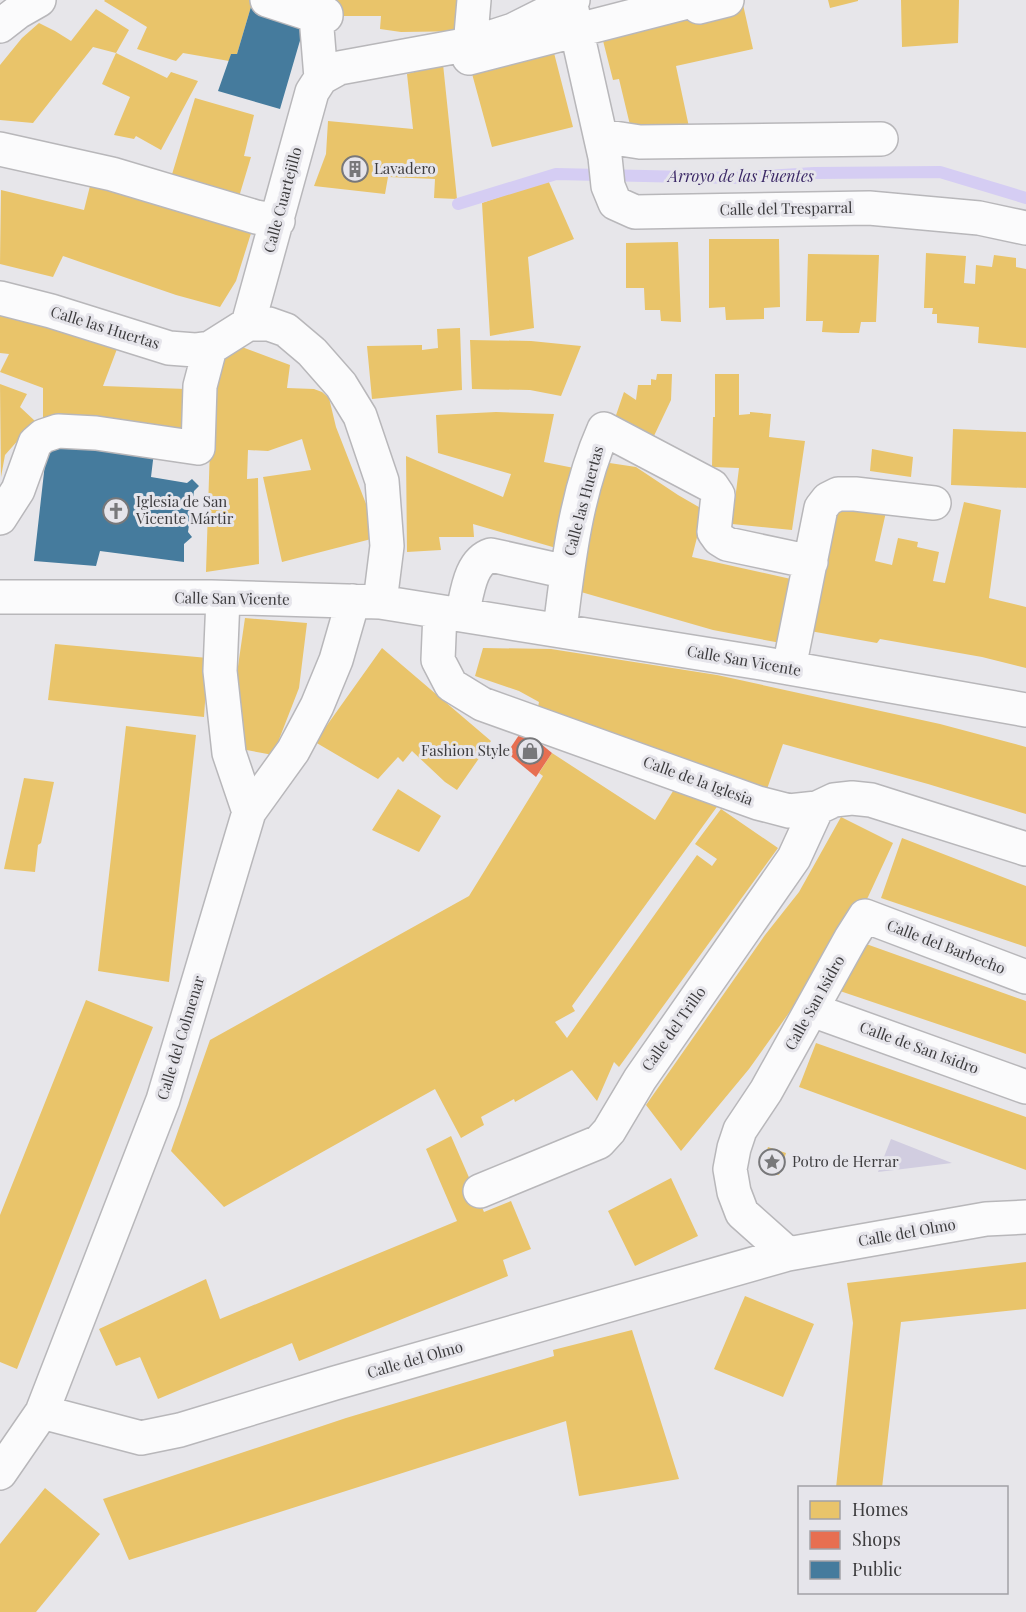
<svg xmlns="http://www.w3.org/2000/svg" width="1026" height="1612" viewBox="0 0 1026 1612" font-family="'Playfair Display',serif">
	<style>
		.green { fill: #d1cde0 }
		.homes { fill: #e9c46a }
		.shops { fill: #e76f51 }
		.public { fill: #457b9d }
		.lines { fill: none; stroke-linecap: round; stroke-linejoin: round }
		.stream { stroke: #d5cdf3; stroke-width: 12 }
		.minor-casing { stroke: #b8b7ba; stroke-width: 36 }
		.minor { stroke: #fbfbfc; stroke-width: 33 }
		.labels { text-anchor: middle; stroke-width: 6; stroke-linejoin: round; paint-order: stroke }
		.poi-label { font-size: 15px; fill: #3d3c3e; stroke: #e6e5eb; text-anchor: start }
		.street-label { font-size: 15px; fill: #3d3c3e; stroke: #e6e5eb }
		.water-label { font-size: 16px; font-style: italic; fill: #3b2866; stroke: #e6e5eb }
	</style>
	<rect width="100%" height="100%" fill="#e7e6ea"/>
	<path class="green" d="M891,1139L952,1163L878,1172Z"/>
	<path class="homes" d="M105,0H253L237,54H231L229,61L183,53L176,61L137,49L147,27L104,1Z
		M326,0H474L472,31L401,32L380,29L381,16H326Z
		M742,0L753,49L676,66L689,127L630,125L619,79L613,80L599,25Z
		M828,0H858V1L830,8Z
		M901,0H959L958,43L902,47Z
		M96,9L129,30L116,53L93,47L33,123L0,120V65L22,38L39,23L55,31L71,41Z
		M553,49L573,127L492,147L471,70Z
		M116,53L167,78L171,72L198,81L161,150L136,136L134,139L114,135L130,97L102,84Z
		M443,64L457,199L434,198L435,179L388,177L385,194L314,186L326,154L328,121L413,129L407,74Z
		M195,98L254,115L244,156L251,157L238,200L170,181Z
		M92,178L253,227L236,281L220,307L176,295L63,256L53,277L0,264L1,190L84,210Z
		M548,180L574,239L528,257L534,328L490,336L482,203Z
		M709,239H779L780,307L764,308V319L726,320L725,307L709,308Z
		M678,242L681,322L661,321L660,310H645L644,288H626V243Z
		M926,253L966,256L964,283L975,284L976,265L992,267L994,255L1016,258V267L1026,269V348L978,343L979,327L937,323V314H932L933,308H924Z
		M808,254L879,255L876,322H861L859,333H841L822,332L823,321H806Z
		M0,307L120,341L103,386L186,389L185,430L43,421V388L0,372L9,354L0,353Z
		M460,328L462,390L372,399L367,346L422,345V350L438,348L437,329Z
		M470,340L531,341L581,346L561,396L530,390L472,389Z
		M231,343L290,365L287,388L314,389L322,392L329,398L336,427L379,537L282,562L263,477L311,470L302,439L268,451L248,450L247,479L258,478L259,564L206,572L212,384Z
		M657,374H672L671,400L653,438L614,421L624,392L636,400L638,385H651V379L656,380Z
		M715,374H739V415L750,414V412L771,414L769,437L805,441L792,530L732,524L739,468L712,467L713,417H715Z
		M0,384L27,394L20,407L35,421L5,455L1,477Z
		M496,412L554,414L544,462L579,469L556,548L473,524L474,537H439L441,550L407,552L406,456L503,497L511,474L438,453L436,415Z
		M953,429L1026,432V488L951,485Z
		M872,449L913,457L911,477L870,471Z
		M603,462L636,467L678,495L704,510L692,557L800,581L786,644L713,630L581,592Z
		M964,502L1001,510L989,598L1026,607V668L982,657L880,639L877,643L810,631L834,503L886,512L875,561L892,565L898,538L918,542L917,547L939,552L933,581L945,583Z
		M245,618L307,623L299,688L273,755L241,749L236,680Z
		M55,644L208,658L204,717L48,700Z
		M382,648L491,741L457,790L445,782L412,751L403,762L398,757L378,779L315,742Z
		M483,648L551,649L717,675L940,724L1026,747V814L928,784L783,744L767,789L538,707L539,702L519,691L475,676Z
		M126,726L196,735L169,982L98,971Z
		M552,753L655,820L675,788L719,804L572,1006L575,1011L555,1022L567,1038L697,855L712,866L717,859L695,844L721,809L778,848L619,1067L614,1062L597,1101L572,1070L515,1102L514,1099L481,1117L484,1125L461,1138L435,1089L224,1207L171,1151L210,1040L469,896L543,776L539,773Z
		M24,778L54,782L41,843L38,845L35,872L4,869Z
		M398,789L441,816L419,852L372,830Z
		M841,817L893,843L868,897L853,923L749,1069L681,1151L646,1105L765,935L799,892Z
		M902,838L1026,886V947L881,898Z
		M855,940L1026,1001V1054L837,990Z
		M86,1000L153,1027L17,1369L0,1362V1215Z
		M816,1043L1026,1117V1170L799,1087Z
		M451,1136L484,1212L511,1201L531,1249L503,1260L508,1276L299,1361L292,1343L158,1399L140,1357L116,1366L99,1329L206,1279L220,1319L457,1221L426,1149Z
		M768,1147L786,1153L779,1175L760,1169Z
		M671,1178L698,1236L635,1266L608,1211Z
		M1026,1262V1309L901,1322L882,1488H836L853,1323L847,1283Z
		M745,1296L814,1324L783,1397L714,1369Z
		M632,1330L679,1479L579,1496L566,1421L129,1560L103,1499L346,1418L554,1356L553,1350Z
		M45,1488L100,1534L36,1612H0V1544Z"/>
	<path class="shops" d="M523,729L552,753L536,777L507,753Z"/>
	<path class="public" d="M253,0L306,20L280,109L218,91L231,54H237Z
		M48,437L154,452L151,477L187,483L192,479L199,486L194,491L188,532L192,537L184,544V562L100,551L96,566L34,561Z"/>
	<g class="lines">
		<path class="stream" d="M458,204L556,174L733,178L814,173L940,172L1026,198"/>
		<g class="minor-casing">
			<path id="minor" d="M267,0L316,16H326V14
				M308,0L316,16L321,78
				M474,0L469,58L695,0L699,7L727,0
				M570,1L605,157L608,186L615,203L635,212L869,208L979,218L1026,228
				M0,26L18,12L39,0
				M601,136L640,142L881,139
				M0,149L112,174L256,217L278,221
				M0,298L51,311L169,348L195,350L210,348L248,324H269L286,330L312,352L341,385L360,416L382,481L387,546L380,602
				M248,324L312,92L321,78L339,68L470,44L513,30L573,0
				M0,518L18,490L35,443L43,436L58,431L96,433L198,448L200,386L210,348
				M0,597H211L380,602L761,663L1026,710
				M223,598L220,671L229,753L249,812
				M440,612L438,660L451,685L482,704L758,803L789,811L817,808L834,800L852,798L871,800L1026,849
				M462,615C467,596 469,562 491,555L567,572
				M560,630C568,562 576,492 604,429L712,486L718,495L714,532L719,539L727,544L811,562
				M789,668L821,508L828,499L838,494H855L934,503
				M812,1010L1026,1087
				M480,1191L599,1142L609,1131L640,1079L794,858L817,808
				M788,1254L742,1213L734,1192L730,1169L734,1148L740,1130L766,1091L851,938L865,916L1026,977
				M42,1412L141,1438L180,1430L335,1383L788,1254L986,1219L1026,1217
				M0,1473L42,1412L163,1100L249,812L293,751L317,706L336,660L353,601"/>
		</g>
		<use href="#minor" class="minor"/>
	</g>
	<defs>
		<g id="building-ring" transform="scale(1.35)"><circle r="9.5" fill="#e6e5eb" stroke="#78787a" stroke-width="1.5"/><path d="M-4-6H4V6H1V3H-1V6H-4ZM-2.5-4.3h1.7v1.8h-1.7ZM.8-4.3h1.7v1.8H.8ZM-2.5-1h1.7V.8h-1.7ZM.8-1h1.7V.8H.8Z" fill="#78787a"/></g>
		<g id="church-ring" transform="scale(1.35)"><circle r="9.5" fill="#e6e5eb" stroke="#78787a" stroke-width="1.5"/><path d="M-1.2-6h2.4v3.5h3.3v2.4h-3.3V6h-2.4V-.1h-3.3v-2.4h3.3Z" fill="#78787a"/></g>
		<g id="shop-ring" transform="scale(1.35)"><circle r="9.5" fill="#e6e5eb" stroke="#78787a" stroke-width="1.5"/><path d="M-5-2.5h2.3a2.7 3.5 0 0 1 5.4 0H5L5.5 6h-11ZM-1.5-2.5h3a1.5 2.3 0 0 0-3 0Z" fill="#78787a"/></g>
		<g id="sight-ring" transform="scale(1.35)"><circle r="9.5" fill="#e6e5eb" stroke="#78787a" stroke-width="1.5"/><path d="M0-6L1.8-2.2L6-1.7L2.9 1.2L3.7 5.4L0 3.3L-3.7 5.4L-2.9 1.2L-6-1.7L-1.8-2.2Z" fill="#78787a"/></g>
	</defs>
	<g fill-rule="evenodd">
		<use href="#building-ring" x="355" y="169"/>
		<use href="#church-ring" x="116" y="511"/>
		<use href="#shop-ring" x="530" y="751"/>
		<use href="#sight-ring" x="772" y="1162"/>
	</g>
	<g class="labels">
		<g class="poi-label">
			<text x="374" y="174">Lavadero</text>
			<text x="136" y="507">Iglesia de San<tspan x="136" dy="17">Vicente Mártir</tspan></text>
			<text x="510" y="756" text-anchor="end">Fashion Style</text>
			<text x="792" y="1167">Potro de Herrar</text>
		</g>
		<g class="street-label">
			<text transform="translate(283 200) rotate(-75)" y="5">Calle Cuartejillo</text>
			<text transform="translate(786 209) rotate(-1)" y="5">Calle del Tresparral</text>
			<text transform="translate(105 328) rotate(17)" y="5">Calle las Huertas</text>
			<text transform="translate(584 501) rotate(-75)" y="5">Calle las Huertas</text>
			<text transform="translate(232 599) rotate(1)" y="5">Calle San Vicente</text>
			<text transform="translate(744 661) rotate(10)" y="5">Calle San Vicente</text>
			<text transform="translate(698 781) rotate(20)" y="5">Calle de la Iglesia</text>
			<text transform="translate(946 947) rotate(21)" y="5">Calle del Barbecho</text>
			<text transform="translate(815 1003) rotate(-61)" y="5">Calle San Isidro</text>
			<text transform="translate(674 1029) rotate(-55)" y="5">Calle del Trillo</text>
			<text transform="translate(181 1038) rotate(-73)" y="5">Calle del Colmenar</text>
			<text transform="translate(919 1048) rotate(20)" y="5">Calle de San Isidro</text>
			<text transform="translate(907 1233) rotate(-10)" y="5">Calle del Olmo</text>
			<text transform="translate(415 1360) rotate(-16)" y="5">Calle del Olmo</text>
		</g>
		<g class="water-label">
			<text x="741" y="182">Arroyo de las Fuentes</text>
		</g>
	</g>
	<rect x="798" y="1486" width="210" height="108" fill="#e6e5eb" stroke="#a2a1a6" stroke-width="1.5"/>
	<rect x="810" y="1501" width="30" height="18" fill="#e9c46a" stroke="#a2a1a6" stroke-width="1.5"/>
	<text x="852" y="1516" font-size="18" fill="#3d3c3e">Homes</text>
	<rect x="810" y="1531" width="30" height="18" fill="#e76f51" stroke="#a2a1a6" stroke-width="1.5"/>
	<text x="852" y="1546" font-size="18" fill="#3d3c3e">Shops</text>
	<rect x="810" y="1561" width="30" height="18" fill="#457b9d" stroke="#a2a1a6" stroke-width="1.5"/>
	<text x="852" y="1576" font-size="18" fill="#3d3c3e">Public</text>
</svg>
